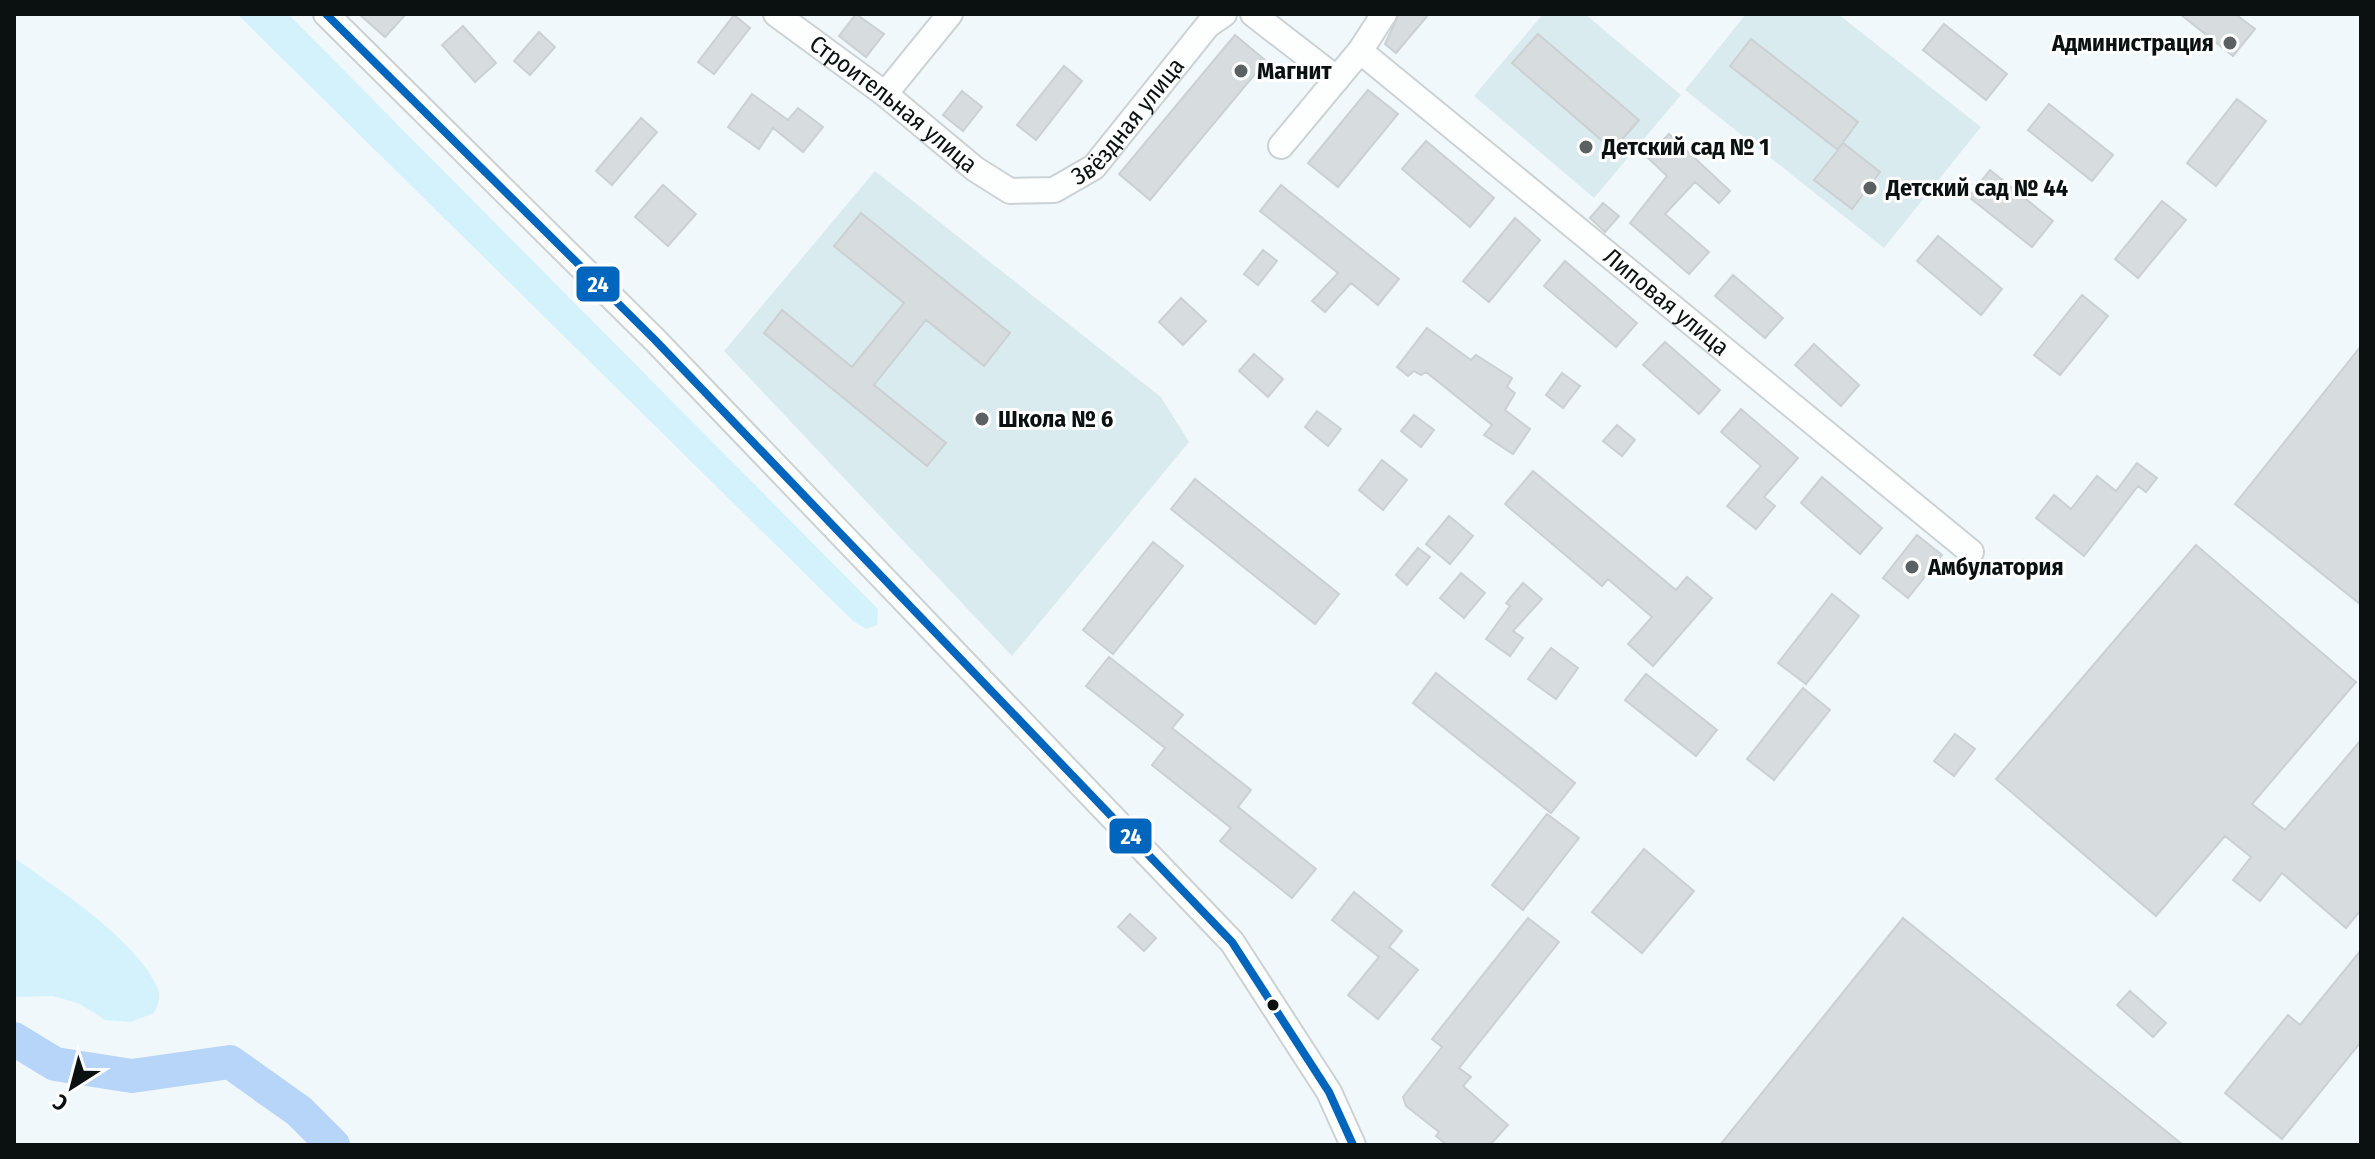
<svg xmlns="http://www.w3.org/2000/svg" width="2375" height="1159" viewBox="0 0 2375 1159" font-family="'Fira Sans Condensed',sans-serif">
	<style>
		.built { fill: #daebf0 }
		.green { fill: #d3f2fb }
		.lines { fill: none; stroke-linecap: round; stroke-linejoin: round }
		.river { stroke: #b7d4f9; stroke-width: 34 }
		.building { fill: #d7dcdf; stroke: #cbd0d3; stroke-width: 2 }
		.minor-casing { stroke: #ccd2d4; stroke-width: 28 }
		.minor { stroke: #fdfefe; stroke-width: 24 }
		.bus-1-casing { stroke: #fff; stroke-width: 14 }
		.bus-1 { stroke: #0065bd; stroke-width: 8 }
		.poi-dot { fill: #5b6163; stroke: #fff; stroke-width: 3 }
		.bus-dot { fill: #0b1011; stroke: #fff; stroke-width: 3 }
		.labels { text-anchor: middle; stroke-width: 6; stroke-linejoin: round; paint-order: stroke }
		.poi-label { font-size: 24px; font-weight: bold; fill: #0b1011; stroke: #fff; text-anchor: start }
		.street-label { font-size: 24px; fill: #0b1011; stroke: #fff }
		.line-badge { stroke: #fff; stroke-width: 3 }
		.badge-label { font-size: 22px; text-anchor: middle; font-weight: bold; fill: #fff }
	</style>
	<rect width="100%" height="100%" fill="#f0f8fb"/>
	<path class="built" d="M1543,14H1585L1681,95L1594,198L1474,96Z
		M1746,14H1838L1981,127L1884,248L1685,90Z
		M875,171L1161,397L1189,442L1012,656L724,351Z"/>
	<path class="green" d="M237,14H288L878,609L877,625L866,629L853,621Z
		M14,858C56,887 138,941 158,989C161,998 158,1005 154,1013L130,1022L105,1020L80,1004L53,996L14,997Z"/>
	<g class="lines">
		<path class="river" d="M14,1039L55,1064L132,1076L230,1062L299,1111L333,1145"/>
	</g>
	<path class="building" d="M359,14H406L385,37Z
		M856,14L884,34L866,57L839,36Z
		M1399,14H1429L1396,53L1385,44Z
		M2180,14H2235L2255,29L2233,56Z
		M734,15L750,28L714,74L698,62Z
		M1944,24L2007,74L1986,100L1923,50Z
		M463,26L496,63L475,82L442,45Z
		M539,32L555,47L530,75L514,61Z
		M1538,34L1639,120L1613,150L1512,63Z
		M1235,35L1266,61L1150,200L1119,174Z
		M1751,39L1858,122L1838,149L1843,143L1880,172L1852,209L1814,180L1838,150L1730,66Z
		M1064,66L1082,81L1036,140L1017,125Z
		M1368,90L1398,114L1338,187L1308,163Z
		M962,91L982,107L963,131L943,115Z
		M752,94L788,120L798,108L823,127L803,152L773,128L759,149L728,127Z
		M2237,99L2266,121L2216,186L2187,163Z
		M2049,104L2113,155L2092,181L2028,130Z
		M641,118L657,132L612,185L596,171Z
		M1669,134L1730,191L1719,203L1695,182L1665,214L1709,252L1689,274L1630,223L1667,176L1647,157Z
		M1426,141L1494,198L1470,227L1402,169Z
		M1990,170L2053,221L2032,247L1969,197Z
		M663,185L696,214L668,246L635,217Z
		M1281,185L1399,279L1378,305L1351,283L1325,312L1312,301L1338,273L1260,211Z
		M2162,201L2186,220L2138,278L2115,259Z
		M1603,203L1619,216L1605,232L1590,218Z
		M861,213L1010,333L984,366L926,320L874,385L946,443L927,466L764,333L782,310L852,367L904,303L834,246Z
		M1515,218L1540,240L1489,302L1463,281Z
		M1938,236L2002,289L1981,315L1917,261Z
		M1263,250L1277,261L1258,285L1244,274Z
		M1565,261L1637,323L1616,347L1544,286Z
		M1733,275L1783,318L1765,338L1715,296Z
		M2082,295L2108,316L2060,375L2034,355Z
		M1181,298L1206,321L1183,345L1159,322Z
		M1427,328L1471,360L1476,355L1512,378L1507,387L1515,393L1505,410L1530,429L1513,454L1484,435L1492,425L1426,372L1421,375L1414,371L1408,376L1397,367Z
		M1665,342L1720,390L1699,414L1643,365Z
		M1814,344L1859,385L1841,406L1795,365Z
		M2361,346V605L2235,504Z
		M1254,354L1283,379L1268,397L1239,371Z
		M1562,373L1580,386L1563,408L1546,395Z
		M1741,409L1798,458L1764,497L1775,506L1756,529L1727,506L1761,466L1721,432Z
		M1317,411L1341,429L1328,446L1305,427Z
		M1414,415L1434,430L1421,447L1401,431Z
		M1617,425L1635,440L1622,456L1603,441Z
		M1382,460L1407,480L1383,510L1359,490Z
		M2137,463L2157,478L2146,492L2138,486L2084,556L2036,518L2054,495L2071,509L2097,476L2116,491Z
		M1533,471L1676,590L1687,577L1712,598L1653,666L1628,644L1652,617L1608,579L1602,586L1505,504Z
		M1822,477L1882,528L1860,554L1801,503Z
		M1195,479L1339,594L1315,624L1171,509Z
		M1449,516L1473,536L1450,564L1426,544Z
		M1917,535L1942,555L1908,598L1883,578Z
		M1153,542L1183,566L1113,654L1083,630Z
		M2196,545L2356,682L2252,804L2285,830L2361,740V910L2346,928L2282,873L2260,901L2233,880L2251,857L2225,836L2156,916L1996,779Z
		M1418,548L1430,557L1407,585L1396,575Z
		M1461,573L1485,593L1464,618L1440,598Z
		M1523,583L1542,599L1513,631L1523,638L1510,656L1486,639L1510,606L1506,603Z
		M1832,594L1859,616L1806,684L1778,663Z
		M1551,648L1578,668L1556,699L1528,679Z
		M1109,657L1183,715L1172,728L1251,790L1238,807L1316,869L1292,898L1220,841L1231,828L1152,765L1165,748L1086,686Z
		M1436,673L1575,783L1551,813L1413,703Z
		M1646,674L1717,730L1696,756L1625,700Z
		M1803,688L1830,710L1774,780L1747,759Z
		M1955,734L1975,749L1954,776L1934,761Z
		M1547,814L1579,838L1523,910L1492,885Z
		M1644,849L1694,891L1642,953L1592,912Z
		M1354,892L1402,931L1389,947L1418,970L1378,1019L1348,995L1379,957L1332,920Z
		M1130,914L1156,938L1144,951L1118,927Z
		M1528,918L1559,942L1459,1068L1471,1077L1463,1086L1508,1125L1490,1145H1447L1436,1136L1439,1132L1406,1106L1403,1097L1442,1047L1432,1039Z
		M1903,918L2183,1145H1720Z
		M2361,950V1042L2282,1139L2225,1093L2288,1015L2300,1025Z
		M2130,991L2166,1023L2153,1037L2117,1005Z"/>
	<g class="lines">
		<g class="minor-casing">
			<g id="minor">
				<path d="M326,14L655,340L1232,942L1329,1092L1353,1145"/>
				<path id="s1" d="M776,14L885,94L975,169L1010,191L1054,190L1094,167L1208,25L1224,14"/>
				<path d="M1253,14L1337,79"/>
				<path id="s2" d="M1360,51L1971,552"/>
				<path d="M885,94L950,14"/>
				<path d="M1281,146L1360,51L1384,14"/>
			</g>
		</g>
		<use href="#minor" class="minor"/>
		<g class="bus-1-casing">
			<path id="bus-1" d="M326,14L655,340L1232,942L1329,1092L1353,1145"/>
		</g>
		<use href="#bus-1" class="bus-1"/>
	</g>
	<g class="poi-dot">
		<circle cx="2230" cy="43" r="8"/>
		<circle cx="1241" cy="71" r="8"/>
		<circle cx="1586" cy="147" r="8"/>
		<circle cx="1870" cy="188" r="8"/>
		<circle cx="982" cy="419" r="8"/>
		<circle cx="1912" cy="567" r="8"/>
	</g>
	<circle class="bus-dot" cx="1273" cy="1005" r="7"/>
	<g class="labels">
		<g class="poi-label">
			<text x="2214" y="51" text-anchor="end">Администрация</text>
			<text x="1257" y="79">Магнит</text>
			<text x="1602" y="155">Детский сад № 1</text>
			<text x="1886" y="196">Детский сад № 44</text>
			<text x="998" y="427">Школа № 6</text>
			<text x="1928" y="575">Амбулатория</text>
		</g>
		<g class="street-label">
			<text dy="8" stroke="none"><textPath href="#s1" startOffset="148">Строительная улица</textPath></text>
			<text dy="8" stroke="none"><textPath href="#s1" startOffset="440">Звёздная улица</textPath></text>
			<text dy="8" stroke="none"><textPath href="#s2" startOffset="396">Липовая улица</textPath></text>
		</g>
	</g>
	<g class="line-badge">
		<rect x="575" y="265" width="46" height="38" rx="8" fill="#0065bd"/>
		<rect x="1108" y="817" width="45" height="38" rx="8" fill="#0065bd"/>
	</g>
	<g class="badge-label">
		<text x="598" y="292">24</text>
		<text x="1131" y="844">24</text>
	</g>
	<rect width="2375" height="1159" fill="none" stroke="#0b1011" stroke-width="32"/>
	<g transform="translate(72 1087) rotate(216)" stroke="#ffffff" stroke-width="6" paint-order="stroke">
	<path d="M0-6L14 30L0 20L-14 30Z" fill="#0b1011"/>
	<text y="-12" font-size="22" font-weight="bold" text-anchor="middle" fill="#0b1011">С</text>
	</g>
</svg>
